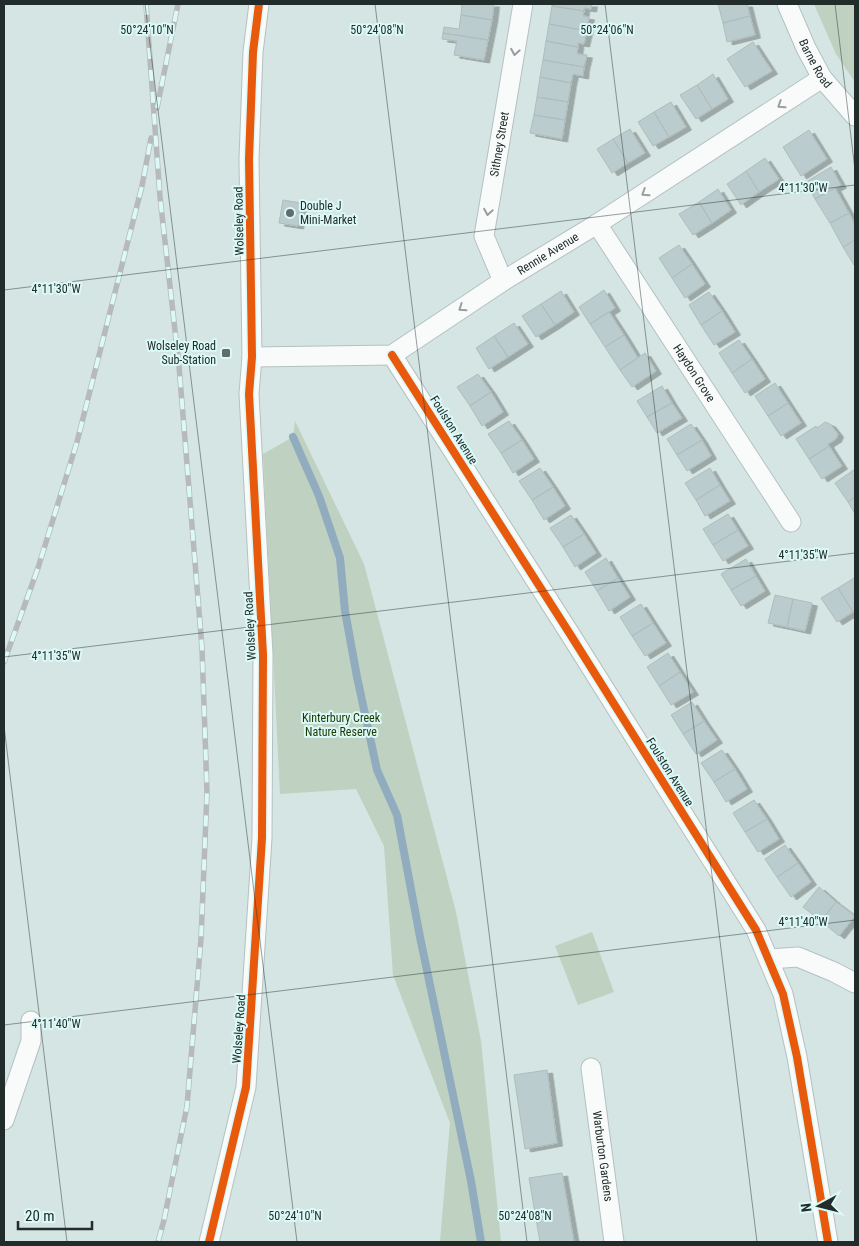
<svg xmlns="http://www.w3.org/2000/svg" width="859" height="1246" viewBox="0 0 859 1246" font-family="'Roboto Condensed',sans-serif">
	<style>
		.green { fill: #bfd1c0 }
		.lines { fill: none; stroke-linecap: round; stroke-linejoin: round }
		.stream { stroke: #91acbf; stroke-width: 8 }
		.building { fill: #bbccce; stroke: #b0bcbc; filter: url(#shadow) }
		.minor-casing { stroke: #b4c1c0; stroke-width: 21 }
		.minor { stroke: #f9fbfb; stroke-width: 19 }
		.rail-casing { stroke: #b7baba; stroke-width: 5.5 }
		.rail { stroke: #dbf9f6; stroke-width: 4; stroke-dasharray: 11; stroke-linecap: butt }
		.cycleway-casing { stroke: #dbf9f6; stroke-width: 11 }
		.cycleway { stroke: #e8590c; stroke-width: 8 }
		.oneway { stroke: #989e9d }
		.ticks { fill: none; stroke: #212c2b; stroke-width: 1; stroke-opacity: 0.45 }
		.poi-dot { fill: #606d6b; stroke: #dbf9f6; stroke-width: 2 }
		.labels { text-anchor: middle; stroke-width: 4; stroke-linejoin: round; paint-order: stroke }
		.street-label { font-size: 12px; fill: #212c2b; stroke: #dbf9f6 }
		.poi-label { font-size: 12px; fill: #212c2b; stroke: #dbf9f6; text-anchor: start }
		.park-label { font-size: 12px; fill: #1b3703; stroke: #dbf9f6 }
		.ticks-label { font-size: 12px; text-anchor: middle; fill: #212c2b; stroke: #dbf9f6; stroke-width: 4; stroke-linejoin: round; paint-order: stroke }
	</style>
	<defs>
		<filter id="shadow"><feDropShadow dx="5.5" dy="3" stdDeviation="0" flood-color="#0004"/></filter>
	</defs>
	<rect width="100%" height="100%" fill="#d4e5e3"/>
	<path class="green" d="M814,4H855V82L836,54Z
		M295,421L364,564L456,912L481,1041L501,1242H440L450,1123L393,975L384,846L356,789L280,794L263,454L293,437Z
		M592,932L614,992L578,1005L555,946Z"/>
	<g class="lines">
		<path class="stream" d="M293,437L319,496L340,558L345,611L357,677L377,770L397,815L420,937L471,1181L481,1242"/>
	</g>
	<path class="building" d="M462,4H494L492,20L461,15Z
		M552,4H592L591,9L584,8V11L552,6Z
		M718,4H747L750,16L723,23Z
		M552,6L584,11L583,16L589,17L587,31L549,24Z
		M461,15L492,20L488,40L443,33L444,27L459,29Z
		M750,16L755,35L727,42L723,23Z
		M549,24L587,31L584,44L578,43V47L546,41Z
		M443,33L488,40L484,60L454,55L457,41L442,39Z
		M546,41L578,47L577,54L587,55L584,67L543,60Z
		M753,42L772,71L745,87L727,59Z
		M543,60L584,67L583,76L573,74L571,83L540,77Z
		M713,74L728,99L712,109L697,85Z
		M540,77L571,83L568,102L537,97Z
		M697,85L712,109L696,119L680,95Z
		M537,97L568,102L565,120L534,115Z
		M671,102L686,127L669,137L654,112Z
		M654,112L669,137L653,146L638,122Z
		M534,115L565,120L562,139L530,133Z
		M630,129L645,153L628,163L613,139Z
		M809,130L827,159L801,176L783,147Z
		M613,139L628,163L612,173L597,149Z
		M765,158L779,179L759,192L746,171Z
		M831,167L841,185L815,199L806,182Z
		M746,171L759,192L741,205L727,184Z
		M835,188L849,213L830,223L815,199Z
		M718,189L731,210L712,223L699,202Z
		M283,200L301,203L298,226L279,223Z
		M699,202L712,223L693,235L679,214Z
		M849,213L855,225V240L843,247L830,223Z
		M855,240V264L854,265L843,247Z
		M679,245L692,264L672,278L659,258Z
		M692,264L705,284L685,298L672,278Z
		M604,290L615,308L590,324L579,307Z
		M561,291L574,312L555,325L541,304Z
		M709,292L722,311L701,325L689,305Z
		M541,304L555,325L536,337L522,316Z
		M722,311L735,332L714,345L701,325Z
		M609,312L624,335L605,347L590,324Z
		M514,323L528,344L508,357L494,336Z
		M624,335L638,358L620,370L605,347Z
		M494,336L508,357L489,369L476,348Z
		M739,340L752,359L732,373L719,353Z
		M645,353L656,371L632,387L620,370Z
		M752,359L765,379L745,393L732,373Z
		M478,374L491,392L470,406L457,387Z
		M775,383L788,403L768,416L755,396Z
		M662,386L672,403L647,417L637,401Z
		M491,392L503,412L482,426L470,406Z
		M672,403L682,418L657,433L647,417Z
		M788,403L801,423L781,436L768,416Z
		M509,421L522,440L501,453L488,434Z
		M825,422L830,424L838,434L836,439L828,444L829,446L809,459L796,439L816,426L817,428Z
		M691,424L702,440L677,455L667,439Z
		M522,440L534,459L513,473L501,453Z
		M702,440L711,456L687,471L677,455Z
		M829,446L842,466L822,479L809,459Z
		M540,468L553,487L532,500L519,481Z
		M710,468L720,485L696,500L685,483Z
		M855,469V497L848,502L835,483Z
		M720,485L730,501L705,516L696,500Z
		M553,487L565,506L544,520L532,500Z
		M855,497V514L848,502Z
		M728,514L738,530L713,545L703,529Z
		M571,515L584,534L563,547L550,528Z
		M738,530L748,546L723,561L713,545Z
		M584,534L596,553L575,567L563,547Z
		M606,558L618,578L597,591L585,572Z
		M746,559L756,576L731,590L721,574Z
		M756,576L765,591L741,606L731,590Z
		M618,578L630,597L609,611L597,591Z
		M854,578L855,580V611L853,612L838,588Z
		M838,588L853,612L837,622L821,598Z
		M775,595L793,599L787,627L768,623Z
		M793,599L812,603L805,631L787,627Z
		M641,604L653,623L632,636L620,617Z
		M653,623L666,643L645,656L632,636Z
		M668,653L680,672L659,686L647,667Z
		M680,672L693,692L671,705L659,686Z
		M692,702L704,721L683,734L671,715Z
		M704,721L717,740L696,754L683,734Z
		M722,750L735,769L714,782L701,763Z
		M735,769L747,789L726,802L714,782Z
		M754,800L767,819L745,832L733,813Z
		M767,819L779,839L758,852L745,832Z
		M785,845L798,863L777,877L765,859Z
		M798,863L811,882L791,897L777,877Z
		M819,887L836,902L821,921L803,907Z
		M836,902L855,916L839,936L821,921Z
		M547,1070L557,1143L525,1149L514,1075Z
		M562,1173L574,1242H540L529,1178Z"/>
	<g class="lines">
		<g class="minor-casing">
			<g id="minor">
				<path id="s1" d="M787,4L806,48L822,78L855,116"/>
				<path id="s2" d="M597,224L791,522"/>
				<path id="s3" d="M503,281L484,236L523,4"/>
				<path d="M392,355L570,634L756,930L783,994L797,1057L828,1242"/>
				<path id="s4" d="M252,357L392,355L503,281L597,224L822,78"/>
				<path d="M769,959L798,957L834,972L855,983"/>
				<path id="s5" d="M591,1068L614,1242"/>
				<path d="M4,1120L31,1041V1021"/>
				<path d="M209,1242L246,1087L262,838L263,655L249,394L252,357L249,159L253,52L259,4"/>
			</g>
		</g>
		<use href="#minor" class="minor"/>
		<g class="rail-casing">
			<path id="rail" d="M146,4L160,197L179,366L202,648L207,792L201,939L187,1106L164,1220L158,1242
				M157,108L178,4
				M4,662L38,568L77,442L142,186L151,138"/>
		</g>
		<use href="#rail" class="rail"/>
		<g class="cycleway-casing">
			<path id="cycleway" d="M392,355L570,634L756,930L783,994L797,1057L828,1242
				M209,1242L246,1087L262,838L263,655L249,394L252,357L249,159L253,52L259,4"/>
		</g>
		<use href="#cycleway" class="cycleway"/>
	</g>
	<defs><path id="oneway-chevron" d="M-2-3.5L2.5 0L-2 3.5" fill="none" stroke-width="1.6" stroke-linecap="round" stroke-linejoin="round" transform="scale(1.25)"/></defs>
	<g class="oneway">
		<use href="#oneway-chevron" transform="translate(515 52) rotate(100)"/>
		<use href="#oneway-chevron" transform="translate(781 105) rotate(147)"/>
		<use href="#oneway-chevron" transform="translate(645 193) rotate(147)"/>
		<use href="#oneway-chevron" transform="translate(488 212) rotate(100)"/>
		<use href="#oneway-chevron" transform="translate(462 308) rotate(146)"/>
	</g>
	<path class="ticks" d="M145,4L297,1242M375,4L527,1242M605,4L757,1242M835,4L855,170M4,290L855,185M4,657L855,553M4,726L67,1242M4,1025L855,920"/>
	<g class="poi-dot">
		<circle cx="290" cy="213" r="5"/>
		<rect x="221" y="348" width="10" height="10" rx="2.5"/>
	</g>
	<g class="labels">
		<g class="street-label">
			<text dy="4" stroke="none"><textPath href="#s1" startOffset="66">Barne Road</textPath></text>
			<text dy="4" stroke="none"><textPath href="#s3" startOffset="142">Sithney Street</textPath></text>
			<text transform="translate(239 221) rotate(-91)" y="4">Wolseley Road</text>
			<text dy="4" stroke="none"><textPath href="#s4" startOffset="326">Rennie Avenue</textPath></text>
			<text dy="4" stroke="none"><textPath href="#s2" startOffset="178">Haydon Grove</textPath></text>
			<text transform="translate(454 430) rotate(58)" y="4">Foulston Avenue</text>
			<text transform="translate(250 626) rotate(-93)" y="4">Wolseley Road</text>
			<text transform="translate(670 772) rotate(58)" y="4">Foulston Avenue</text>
			<text transform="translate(239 1029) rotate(-86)" y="4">Wolseley Road</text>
			<text dy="4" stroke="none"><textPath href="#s5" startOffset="89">Warburton Gardens</textPath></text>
		</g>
		<g class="poi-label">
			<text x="300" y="210">Double J<tspan x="300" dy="14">Mini-Market</tspan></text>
			<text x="216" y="350" text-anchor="end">Wolseley Road<tspan x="216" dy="14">Sub-Station</tspan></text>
		</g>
		<g class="park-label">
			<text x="341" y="722">Kinterbury Creek<tspan x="341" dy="14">Nature Reserve</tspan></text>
		</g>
	</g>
	<g class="ticks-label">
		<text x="147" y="34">50°24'10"N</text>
		<text x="377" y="34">50°24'08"N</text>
		<text x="607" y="34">50°24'06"N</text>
		<text x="803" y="192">4°11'30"W</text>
		<text x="56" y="293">4°11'30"W</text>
		<text x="803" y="559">4°11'35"W</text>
		<text x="56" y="660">4°11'35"W</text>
		<text x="803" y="926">4°11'40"W</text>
		<text x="56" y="1028">4°11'40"W</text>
		<text x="295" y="1220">50°24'10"N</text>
		<text x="525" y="1220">50°24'08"N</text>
	</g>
	<rect width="859" height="1246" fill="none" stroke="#212c2b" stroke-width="10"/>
	<g transform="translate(819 1206) rotate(263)" stroke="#dbf9f6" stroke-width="4" paint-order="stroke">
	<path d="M0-4L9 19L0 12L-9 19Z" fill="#212c2b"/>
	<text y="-8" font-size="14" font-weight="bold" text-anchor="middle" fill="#212c2b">N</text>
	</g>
	<path d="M18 1221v8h74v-8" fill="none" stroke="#212c2b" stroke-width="2.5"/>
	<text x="25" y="1221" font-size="15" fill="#212c2b" stroke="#dbf9f6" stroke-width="4" paint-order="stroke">20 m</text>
</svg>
